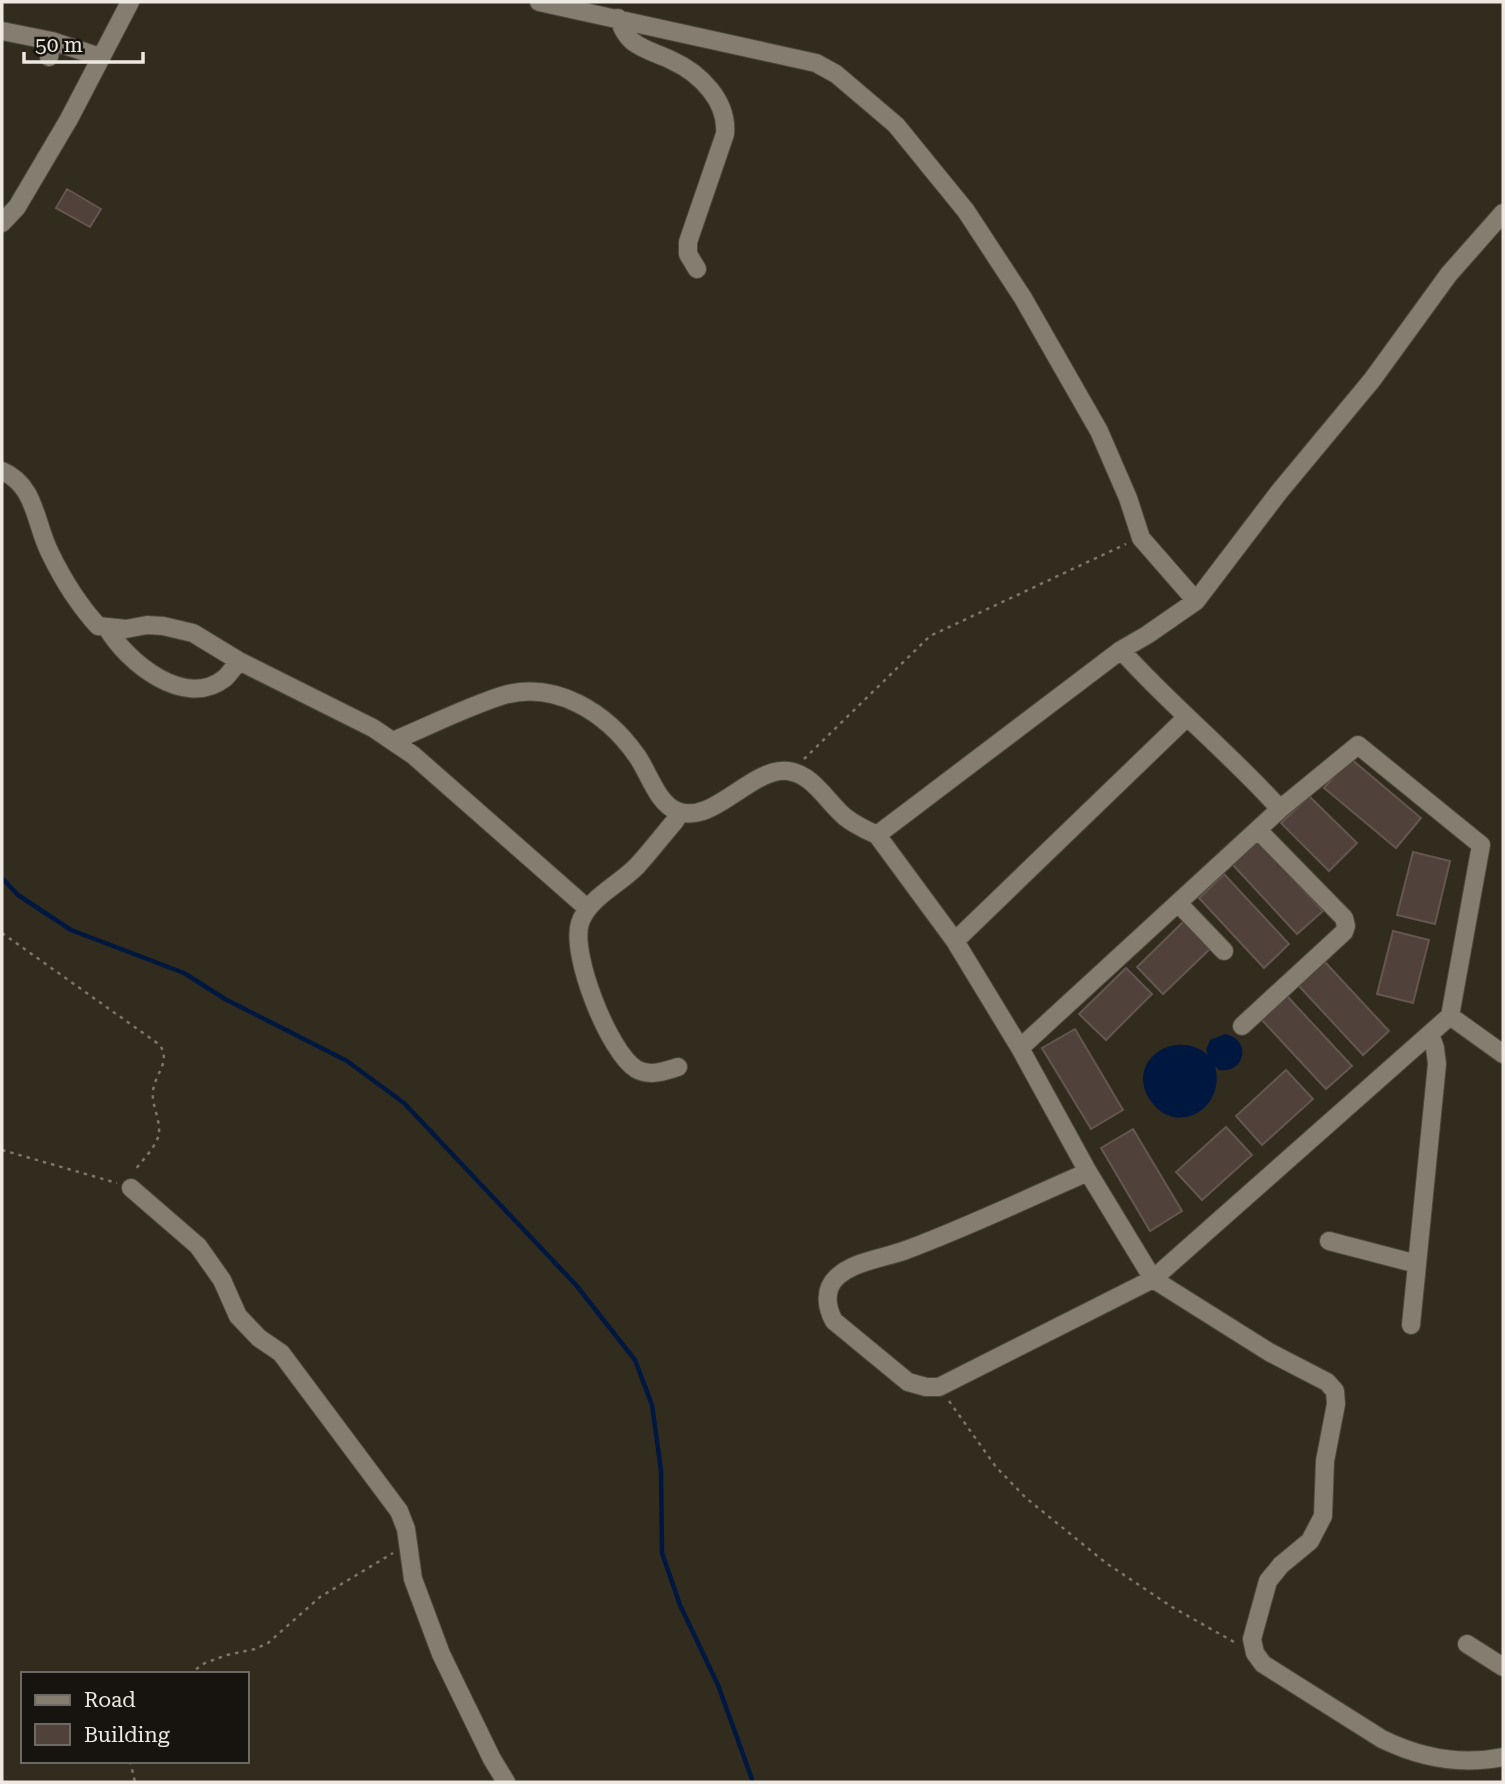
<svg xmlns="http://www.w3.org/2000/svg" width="1505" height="1784" viewBox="0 0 1505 1784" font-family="'Roboto Serif',serif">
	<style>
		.water { fill: #00183f }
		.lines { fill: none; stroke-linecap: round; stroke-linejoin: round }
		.stream { stroke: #00183f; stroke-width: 4.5 }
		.building { fill: #50423a; stroke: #65574f; stroke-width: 2 }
		.minor-casing { stroke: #4d473c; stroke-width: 20 }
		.path { stroke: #7b766b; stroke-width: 2.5; stroke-dasharray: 3.5 5; stroke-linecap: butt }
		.minor { stroke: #857d6f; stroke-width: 18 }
	</style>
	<rect width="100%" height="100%" fill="#322c1f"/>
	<path class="water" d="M1225,1034C1252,1039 1246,1074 1219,1070L1215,1066C1227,1109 1175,1138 1150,1100C1125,1062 1174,1027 1208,1055L1206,1050L1210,1040Z"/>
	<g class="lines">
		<path class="stream" d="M2,878L18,895L71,930L184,973L225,999L347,1061L404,1103L576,1285L635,1360L652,1405L661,1470L662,1553L680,1605L718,1685L753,1782"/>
	</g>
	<path class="building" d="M67,189L101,209L90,227L56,208Z
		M1350,758L1421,818L1396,848L1324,788Z
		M1309,796L1357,843L1329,871L1281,823Z
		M1258,841L1323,911L1297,934L1232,864Z
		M1413,852L1450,861L1435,924L1397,915Z
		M1224,874L1289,944L1264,968L1199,898Z
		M1184,921L1211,948L1163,994L1137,967Z
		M1393,931L1429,940L1413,1003L1377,994Z
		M1324,961L1389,1031L1363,1055L1298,985Z
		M1126,968L1152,994L1106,1040L1079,1014Z
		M1287,996L1352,1066L1326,1089L1261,1019Z
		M1075,1029L1123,1110L1091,1129L1042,1048Z
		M1286,1070L1313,1099L1262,1145L1236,1116Z
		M1226,1127L1252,1155L1202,1200L1176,1172Z
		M1133,1129L1182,1211L1150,1231L1101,1148Z"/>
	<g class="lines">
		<g class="minor-casing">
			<path id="minor" d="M539,2L816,63L836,74L896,125L966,211L1023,298L1099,431L1128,498L1141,538L1196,601
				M618,18C622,27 625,35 632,41C643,50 659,54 671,60C700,73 728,101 725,134L688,242V254L697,269
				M2,31L52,41
				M49,57L52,41L100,57
				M2,223L17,207L69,119L130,2
				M2,471C36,485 35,524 50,553C63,580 78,604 98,626L126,629L147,625L163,626L193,633L239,661L373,728L413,755L587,908
				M107,628C127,662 185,710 225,678C230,673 235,666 239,661
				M1121,650L877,835L955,941L1020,1048L1280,809C1230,753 1171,706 1121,650L1147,635L1196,601L1279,492L1372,380L1449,274L1503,213
				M393,741C429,726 464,708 501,696C555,679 607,713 637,756C649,773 657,803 677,811C713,826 751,767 788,771C813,774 827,802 845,817C855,825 866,830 877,835
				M1179,904L1224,951
				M955,941L1187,717
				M1450,1016L1503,1054
				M1242,1026L1344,932L1346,926L1344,918L1258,830
				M1020,1048L1088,1172L1153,1279L1269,1352L1327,1382L1335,1391L1336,1404L1325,1461L1323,1516L1310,1541L1281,1565L1268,1581L1252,1639L1255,1653L1263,1664L1382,1739C1421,1758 1460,1766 1503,1757
				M678,1067C664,1071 650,1077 636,1069C609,1052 570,954 580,923C589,897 619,885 637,866C650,852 662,836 675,821L680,812
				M1088,1172C1028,1198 968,1227 906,1250C885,1258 854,1261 837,1277C824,1289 826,1307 834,1321L908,1382L926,1387H939L1153,1279L1450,1016L1481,845L1358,745L1280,809
				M131,1188L198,1246L222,1280L238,1316L259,1338L281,1353L399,1511L406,1529L413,1579L441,1654L492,1759L506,1782
				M1329,1241L1417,1264
				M1411,1325L1437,1064L1435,1048L1430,1034
				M1467,1644L1503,1667"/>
		</g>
		<path class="path" d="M804,759L930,636L1126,544
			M2,933L160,1045C171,1063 155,1073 153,1091C151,1107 164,1125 157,1140C152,1151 141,1162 134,1171
			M2,1150L117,1183
			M949,1401L996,1467L1026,1498L1106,1563L1172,1607L1234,1642
			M189,1674L205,1663L227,1655L255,1649L268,1643L320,1597L393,1553
			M130,1761L135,1782"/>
		<use href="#minor" class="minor"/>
	</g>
	<rect width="1505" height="1784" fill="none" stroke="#ede9e1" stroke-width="7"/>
	<rect x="21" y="1672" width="228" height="91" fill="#17140f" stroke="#6d6963" stroke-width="2"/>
	<rect x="35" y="1695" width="35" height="10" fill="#857d6f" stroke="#6d6963" stroke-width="2"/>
	<text x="84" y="1707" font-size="21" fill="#ede9e1">Road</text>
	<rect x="35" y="1724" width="35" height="21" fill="#50423a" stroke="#6d6963" stroke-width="2"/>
	<text x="84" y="1742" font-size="21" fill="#ede9e1">Building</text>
	<path d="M24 52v10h119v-10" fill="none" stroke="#ede9e1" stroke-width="3.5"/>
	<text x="35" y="52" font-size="21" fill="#ede9e1" stroke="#17140f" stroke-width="5" paint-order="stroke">50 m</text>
</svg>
